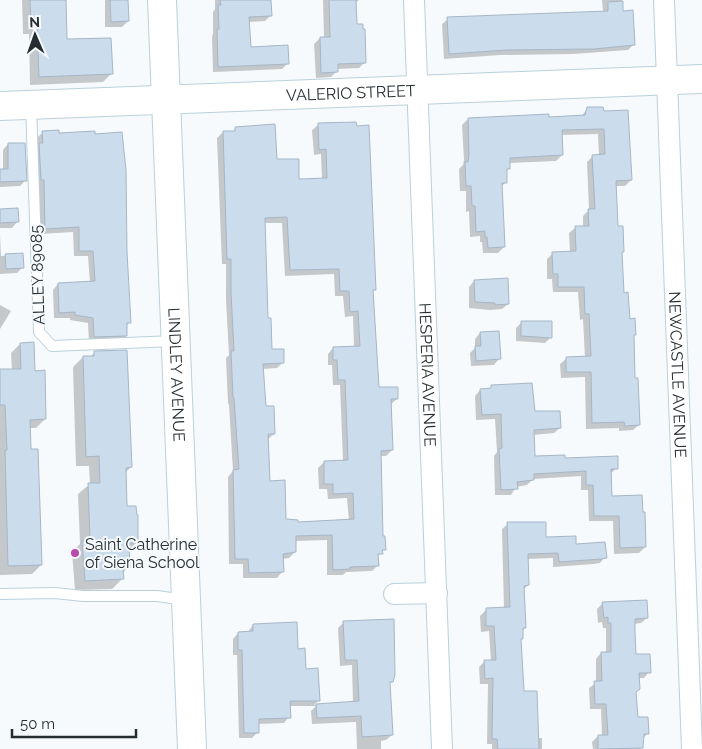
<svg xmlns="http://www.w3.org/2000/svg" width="702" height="749" viewBox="0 0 702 749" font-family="Raleway,sans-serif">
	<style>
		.shadow { fill: #0003; fill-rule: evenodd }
		.building { fill: #cbdcec; stroke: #a6b6c6; fill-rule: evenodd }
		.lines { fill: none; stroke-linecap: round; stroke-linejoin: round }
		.lane-casing { stroke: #b9d0db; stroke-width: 12 }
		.street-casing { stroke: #b9d0db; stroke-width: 22 }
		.secondary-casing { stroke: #b9d0db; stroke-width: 30 }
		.lane { stroke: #fff; stroke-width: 10 }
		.street { stroke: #fff; stroke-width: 20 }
		.secondary { stroke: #fff; stroke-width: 28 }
		.poi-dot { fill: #b94cab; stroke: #f6fafd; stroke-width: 2 }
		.labels { text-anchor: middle; stroke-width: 4; stroke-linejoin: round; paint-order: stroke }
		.street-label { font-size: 16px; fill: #252d31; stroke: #f6fafd }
		.poi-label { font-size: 16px; fill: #252d31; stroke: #f6fafd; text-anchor: start }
	</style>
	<rect width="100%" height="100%" fill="#f6fafd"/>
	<path class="shadow" d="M22,0H64L66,40L112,73L103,82L30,85L29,34H23Z
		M105,0H127L128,21L122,27H105Z
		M215,0H270L271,15L265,21L248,22L250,48L288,63L282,69L213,72L212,36L213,34V12L215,9Z
		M310,0H359L355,3L356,25L362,30L365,62L359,68L337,69V71L331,77L316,78L314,44L320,38H324L323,0Z
		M602,0H622V12L634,44L628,50L573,54L500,55L444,59L442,24L448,19L603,12Z
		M602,108L631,180L625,186H615L617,227L623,251L620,254L622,294L633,336L634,380L639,425L633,430L619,431V428L586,429L585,377L561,378L560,364L566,359L585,358L583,319L580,320L578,292H553L552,279H547V259L553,253H570L569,233L575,228L583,227V216L589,210L587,162L593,156H599L598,134L561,135L562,155L556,161L509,163V168L506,171V182L501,187L504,247L498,253H483L482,242H480V236L470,237L469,211L466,212V191H460L459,169L463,165L464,160L462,125L468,119H547L581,117L587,109Z
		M355,123L374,290L372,292L378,388L397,399L391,404L392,450L386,456H380L382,538L384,549L377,557L378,565L372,571L346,572L343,575H327V540L295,541V552L289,558L282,559V572L277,578H243V564H229L228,477L233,471L229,405L228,403L226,358L229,355L226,300V264H222L217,138L223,132H232L236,128L298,180H322L321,154L314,155L312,130L318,125ZM264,223H282L285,276L334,274L335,296H343L345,317L353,316L354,347L333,348L328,354V365H332L333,385H340L343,461L324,462L318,468L319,489H327L328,499L347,498L349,521L297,523L285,520L269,482L267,440L274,434L265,407L262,369L277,368L283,362L271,350L266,319Z
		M43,132L126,252L130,322L126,326V336L120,341L89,343L88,323L70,320V318H54L53,290L58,284L90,283L88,256H74L73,232L40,234L37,138Z
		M8,144L26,180L20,186L0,187V170H3V150Z
		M0,210L17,222L12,228H0Z
		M0,234L1,256L22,255V268L17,273L0,274Z
		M474,281L508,304L502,309L490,310L469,308V287Z
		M0,305L11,311L0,329Z
		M521,323L551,337L545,343L516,341V328Z
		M480,333L499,359L494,365L471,366L470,353L475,348V339Z
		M20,344L33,372L45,419L36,428H29L41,565L32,574L0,575V371L12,370L11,353Z
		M95,352L131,467L125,473L126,507L137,542L128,551V567L122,574V579L112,589L75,590L72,552L80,544L78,494L90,484L89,466H76L73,367L83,357H90Z
		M492,386L560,428L554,433L533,435L534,458L563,460L617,468L610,474L611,497L645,547L639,553L614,554L613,521H589L588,490H581V476L533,479L527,485L516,487L511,495H495L494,456L497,452L495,419L476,420L475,396L480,390H489Z
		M508,524L545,539L575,545L605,557L600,563L594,564L553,567V558L527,559L528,585L523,590L525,628L522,631V638L520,640L523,692L537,738H542V749H492V744H487L488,684H480L479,667L484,662L491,661L489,631L481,632L480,616L486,610L504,609L502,529Z
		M603,603L647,618L641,623L634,624L635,656L649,672L644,678H638L635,692L637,719L648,733L642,739V747L640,749H593L592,742L598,736H602L601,709H590L589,688L596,683V659L601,653H606V628H603L602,622L598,623L597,609Z
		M344,622L392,681L389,684L392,735L386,740L381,741V749H357L356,722L312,724L311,711L316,706H289V717L284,723L257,724L258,732L252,738H239L237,655H233V639L238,633L248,632L253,625L297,650L319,700L314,705L353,703L352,665L340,666L338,628Z"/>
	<path class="building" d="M30,0H66L67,39L111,38L113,74L39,77L37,26H31Z
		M110,0H128L129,21L111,22Z
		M220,0H271L272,16L249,17L251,47L288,45L289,64L218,67L217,29H219L218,5H221Z
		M329,0H356L357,24H363V29H365L366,63L338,64V72L321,73L320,37H330Z
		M623,1V11L633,10L635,45L594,49L507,50L449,54L447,17L608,11V2Z
		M587,107H603L604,111L628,110L632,180L616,181L618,226H623L624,252H622L624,293L628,292L630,319L635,318L636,335H634L635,378H638L640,425L625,426L624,422L592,423L591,372H566V357L591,356L589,314H585L584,287H558V274H553L552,252L576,251L575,226H589L588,209H595L592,155L605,154L604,129L562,130L563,155L510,158V169H507V183H502L505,247L488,248L487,237H485V231L476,232L475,206H472L471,186H466L465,162H468L469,154L468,118L549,114V117L585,115Z
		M356,122L357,126L369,125L376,290H373L379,387H398V399H391L393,450L381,451L383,536H385L386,550H382L383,554H378L379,566L350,567V569L333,570L332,535L296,536V552L283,554L284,572L249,573L248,559H235L233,470L239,469L234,399L233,397L231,351H234L231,293V259H227L223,131H235V127L275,124L277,159H299V179L327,178L326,149L319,150L318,123ZM287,217L290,270L339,269L340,291H349L350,312L358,311L360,346L333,347V360H337L338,380H345L348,460L324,461V484H333V494L353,493L354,519L298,522V520L286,519L285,480L270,481L268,434H275L274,406H266L263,364L284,363V349H272L271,318H268L265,218Z
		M59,130V133L95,131V134L122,132L126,170L127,252L131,323H127V336L94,337L93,318L75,315V312L59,313L58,283L95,281L93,251H79V227L45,229L44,180H41L39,143H43L42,131Z
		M8,143H25L27,181L0,182V169H8Z
		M18,208L19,222L0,223V209Z
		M23,253L24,268L6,269L5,254Z
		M508,278L509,304L495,305V303L475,302L474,280Z
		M521,321H552V338L521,336Z
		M499,331L501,359L476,361L475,346H481L480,332Z
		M34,342L35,371L45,370L46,419L30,420L31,449H38L42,565L8,566L5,450H7L5,405H0V369H21L20,343Z
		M127,350L132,467L126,468L127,506H136L137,515H138V543H129L130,568H123L124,579L85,581L82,541L90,540L88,483H100L99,456L86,457L83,356H94V351Z
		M532,383L535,411H560L561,428L534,430L535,456L565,455V458L618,456V469H611L612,496L642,495L643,512H645L646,547L620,548L619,516H594L593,485H586V471L534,474V480L517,482L518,489L501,490L499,449L502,448L501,414L482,415L480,389L491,388V385Z
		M507,522H546V537L576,536V544L605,542L607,558L601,559L559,562L558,553L528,554L529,585L524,586L526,628H523V639H521L524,691H537L539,749H498L497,739H492L493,678L485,679L484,660H496L494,626H486V608L510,607Z
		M647,600L648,618L635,619V632L636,654H650L651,673H639L640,689L636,692L638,717H648L649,734H644L643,748L598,749V735H608L606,704H595L594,681H602L601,652H611V623H608V617L604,618L602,602Z
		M394,619L395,675L393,682H390L393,735L362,737L361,716L317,718L316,704L359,701L357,660H345L343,621Z
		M297,622L298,649L305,648L306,669L318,668L320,701H290L291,718L259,719V733H244L242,650H238V632L253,631V624Z"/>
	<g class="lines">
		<g class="lane-casing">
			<path id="lane" d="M31,106L39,332L52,346L175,341
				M0,594L55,593L83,596H157L185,600"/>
		</g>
		<g class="street-casing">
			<g id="street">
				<path id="s1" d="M414,0L442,749"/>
				<path id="s2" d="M664,0L692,749"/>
				<path d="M394,594L437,593"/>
			</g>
		</g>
		<g class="secondary-casing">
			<g id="secondary">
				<path id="s3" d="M162,0L192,749"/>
				<path id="s4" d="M0,106L702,79"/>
			</g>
		</g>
		<use href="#lane" class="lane"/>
		<use href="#street" class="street"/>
		<use href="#secondary" class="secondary"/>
	</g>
	<circle class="poi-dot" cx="75" cy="553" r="5"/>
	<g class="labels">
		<g class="street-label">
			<text dy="6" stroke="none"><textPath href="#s4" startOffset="351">VALERIO STREET</textPath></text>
			<text transform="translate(37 275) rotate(-92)" y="6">ALLEY 89085</text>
			<text dy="6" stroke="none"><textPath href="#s3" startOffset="375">LINDLEY AVENUE</textPath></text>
			<text dy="6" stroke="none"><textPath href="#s1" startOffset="375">HESPERIA AVENUE</textPath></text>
			<text dy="6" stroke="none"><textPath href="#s2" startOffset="375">NEWCASTLE AVENUE</textPath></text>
		</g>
		<g class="poi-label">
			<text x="85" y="550">Saint Catherine<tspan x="85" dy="18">of Siena School</tspan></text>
		</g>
	</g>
	<g transform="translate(35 35) rotate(358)" stroke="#f6fafd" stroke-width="4" paint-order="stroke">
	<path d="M0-4L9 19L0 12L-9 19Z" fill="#252d31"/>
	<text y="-8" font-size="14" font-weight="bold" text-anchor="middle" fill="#252d31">N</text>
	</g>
	<path d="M12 729v8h124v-8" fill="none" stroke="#252d31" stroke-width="2.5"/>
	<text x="20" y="729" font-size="15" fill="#252d31" stroke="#f6fafd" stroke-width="4" paint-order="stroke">50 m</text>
</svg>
